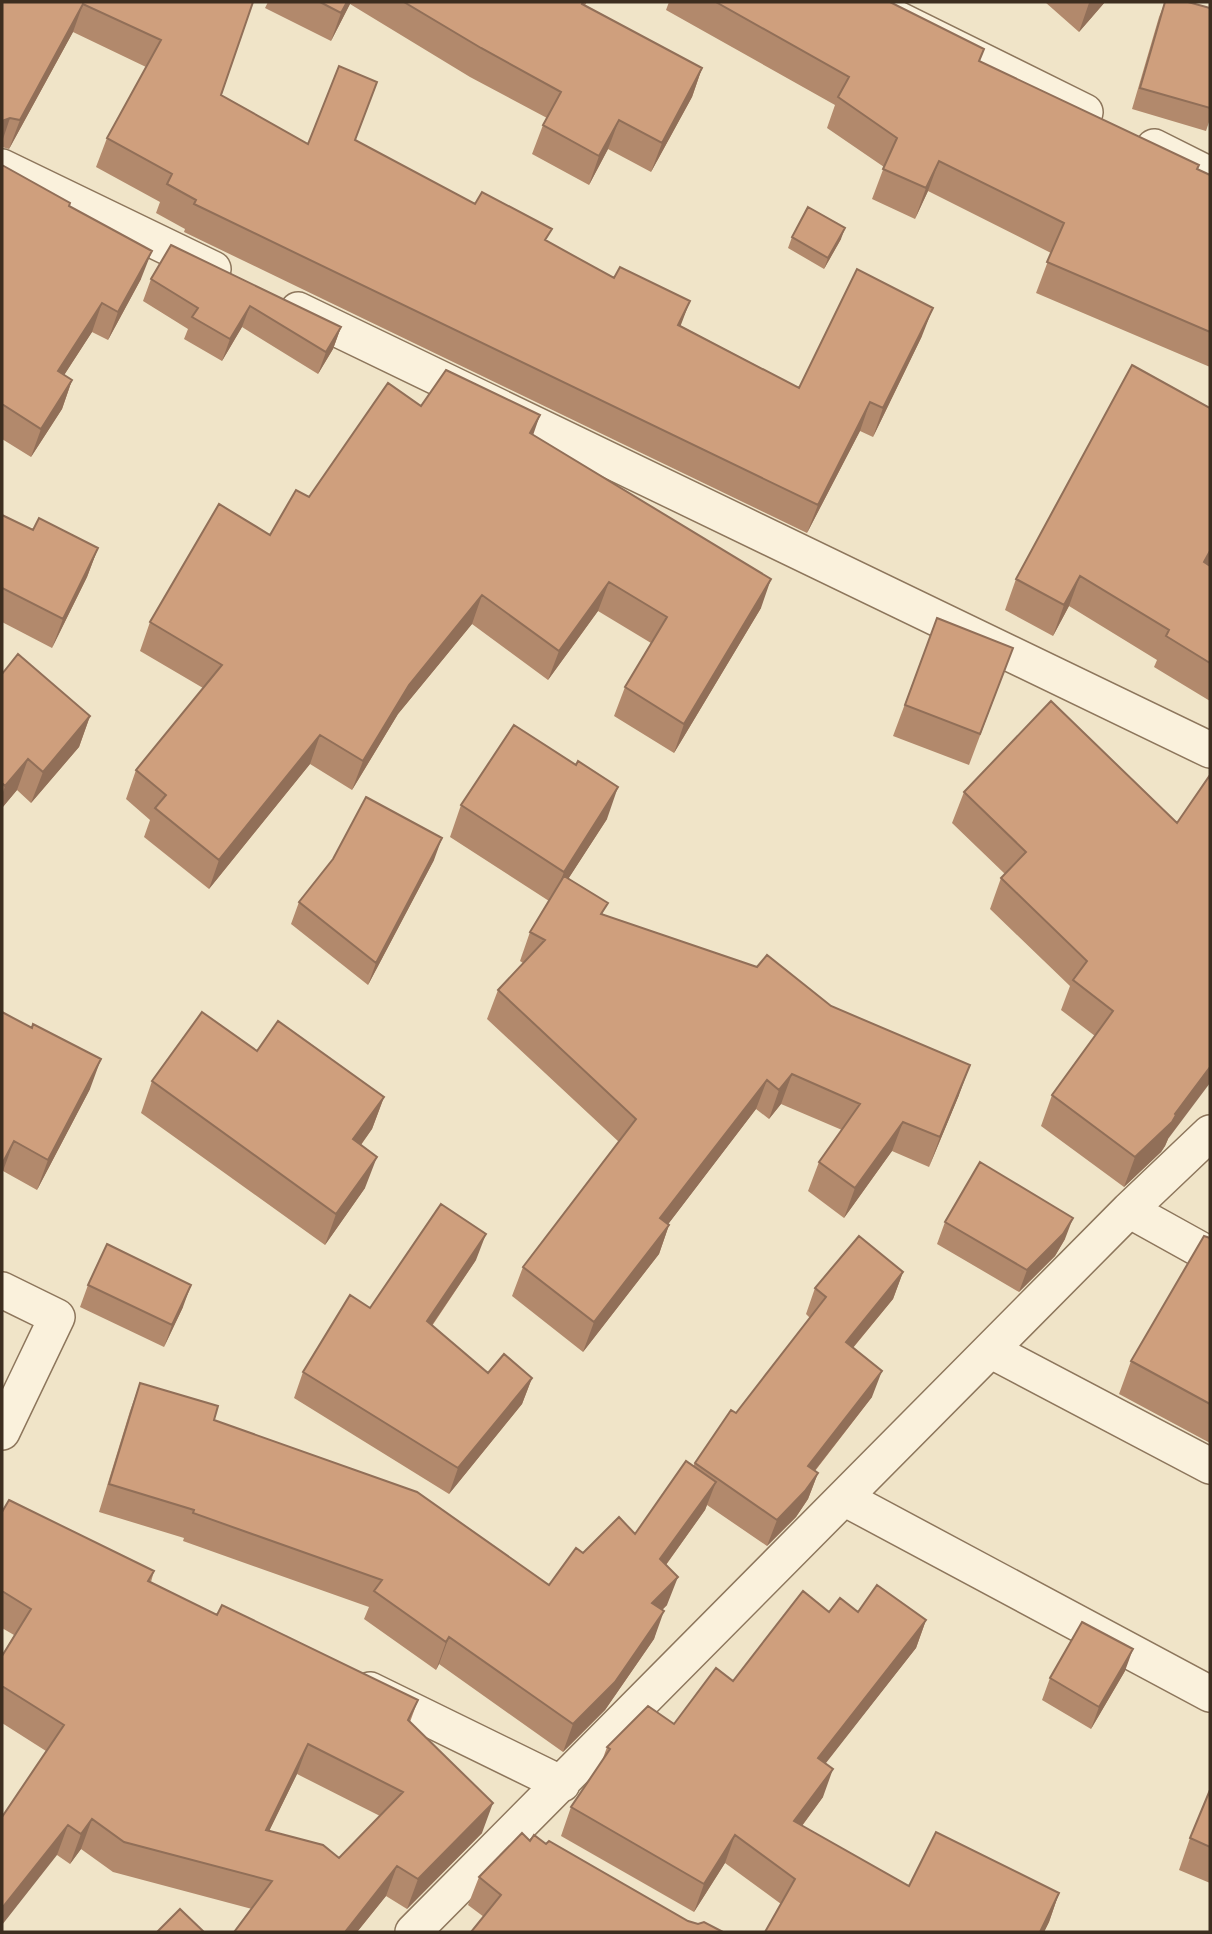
<svg xmlns="http://www.w3.org/2000/svg" width="1212" height="1934" viewBox="0 0 1212 1934" font-family="'Libre Baskerville',serif">
	<style>
		.lines { fill: none; stroke-linecap: round; stroke-linejoin: round }
		.street-casing { stroke: #8d765c; stroke-width: 38 }
		.street { stroke: #faf1dc; stroke-width: 35 }
		.wall { fill: #b2896c; fill-rule: evenodd }
		.shaded-wall { fill: #916f58 }
		.building { fill: #cf9f7d; stroke: #916f58; stroke-width: 2; fill-rule: evenodd }
	</style>
	<rect width="100%" height="100%" fill="#f0e4c8"/>
	<g class="lines">
		<g class="street-casing">
			<path id="street" d="M863,2L1085,112
				M1154,147L1210,175
				M2,167L213,269
				M298,310L1210,750
				M1129,1210L1210,1255
				M2,1290L57,1317L2,1432
				M990,1350L1210,1466
				M844,1498L1210,1694
				M370,1690L562,1784
				M413,1932L1129,1210L1210,1133"/>
		</g>
		<use href="#street" class="street"/>
	</g>
	<path class="wall" d="M2,2H253L221,95L308,144L355,141L547,241L681,326L799,388L922,336L873,437L860,431L807,533L184,232L185,229L156,213L160,202L96,167L107,138L146,67L73,32L9,149L2,147Z
		M268,2H587L585,5L702,68L692,97L651,172L608,149L589,185L532,154L543,125L547,118L470,77L350,4L331,41L265,8Z
		M669,2H890L979,61L1210,175V367L1036,293L1051,253L928,191L915,219L872,199L884,167L827,128L835,105L666,10Z
		M1045,2H1105L1079,32Z
		M1165,2L1210,8V119L1206,131L1132,109L1159,17Z
		M2,165L69,206L141,279L108,340L92,332L64,375L72,380L62,409L31,457L2,439Z
		M792,237L841,239L824,269L788,248Z
		M151,279L341,327L333,349L318,374L242,327L222,361L184,339L188,329L143,301Z
		M421,406L533,435L761,608L674,753L614,716L625,687L651,643L598,611L548,680L472,624L398,714L352,790L310,764L209,889L144,837L150,820L126,799L136,770L203,688L140,651L150,622L270,535L309,497Z
		M1210,408V563L1209,565L1210,566V701L1154,667L1157,660L1069,606L1053,636L1005,610L1016,579Z
		M2,515L33,530L98,548L87,577L52,648L2,622Z
		M937,618L1013,648L969,765L893,736Z
		M2,674L90,716L79,747L31,803L17,790L2,808Z
		M964,792L1177,823L1168,1139L1165,1146L1161,1152L1124,1187L1041,1126L1052,1095L1095,1036L1061,1010L1070,986L990,909L1001,878L1005,874L952,823Z
		M461,805L607,819L568,879L604,915L831,1006L959,1095L929,1167L892,1151L844,1218L808,1191L819,1162L842,1130L781,1104L769,1119L756,1109L668,1224L669,1225L659,1254L583,1352L512,1296L523,1267L619,1142L487,1019L498,990L523,963L520,961L530,932L549,901L450,837Z
		M434,860L368,985L291,924L299,902Z
		M2,1012L90,1089L37,1190L3,1171Z
		M257,1051L384,1097L372,1129L361,1145L365,1188L325,1245L141,1113L152,1081Z
		M945,1222L1065,1239L1055,1256L1019,1292L937,1244Z
		M1210,1238V1443L1119,1394L1131,1361Z
		M476,1260L432,1326L488,1373L532,1378L522,1404L449,1494L294,1398L303,1372Z
		M903,1272L893,1299L853,1348L872,1397L815,1471L818,1473L808,1499L796,1517L767,1546L707,1505L705,1510L666,1565L667,1605L662,1610L654,1639L605,1710L563,1752L439,1664L436,1670L364,1619L369,1607L183,1541L184,1538L99,1512L130,1411L140,1383L214,1420L549,1585L583,1553L635,1534L693,1466L695,1463L736,1413L810,1318L806,1314L815,1288Z
		M88,1285L183,1307L164,1347L80,1307Z
		M2,1512L154,1571L151,1582L217,1615L418,1700L410,1722L482,1833L407,1909L386,1896L357,1932H235L252,1909L113,1872L81,1849L70,1864L57,1855L46,1751L2,1723V1656L14,1635L2,1628ZM297,1774L380,1816L339,1858L269,1831Z
		M829,1612H858L926,1620L916,1648L825,1763L823,1797L802,1826L909,1886L1059,1893L1049,1922L1044,1932H765L781,1904L725,1863L694,1912L561,1836L571,1807L602,1761L607,1747L674,1724Z
		M1125,1671L1091,1729L1042,1700L1050,1678Z
		M1210,1790V1883L1179,1870L1190,1838Z
		M530,1841L546,1844L688,1921L484,1917L468,1905L479,1877Z"/>
	<path class="shaded-wall" d="M347,2H351L331,41L341,13Z
		M1091,2H1105L1079,32L1089,3Z
		M83,4L73,32L9,149L20,120Z
		M702,68L692,97L651,172L662,143Z
		M10,118L2,142V121Z
		M619,120L608,149L589,185L599,156Z
		M939,161L928,191L915,219L926,188Z
		M845,228L841,239L824,269L828,258Z
		M152,251L141,279L108,340L118,312Z
		M690,301L679,330L678,325Z
		M102,303L92,332L48,400L58,371Z
		M250,306L242,327L222,361L230,339Z
		M933,308L922,336L873,437L883,408Z
		M341,327L333,349L318,374L326,352Z
		M72,380L62,409L31,457L41,429Z
		M870,402L860,431L807,533L818,505Z
		M540,415L530,444V433Z
		M98,548L87,577L52,648L63,619Z
		M1210,551V563L1193,593L1204,562Z
		M1080,576L1069,606L1053,636L1064,605Z
		M771,579L761,608L674,753L684,724Z
		M609,582L598,611L548,680L559,651Z
		M482,595L472,624L398,714L352,790L363,761L409,685Z
		M90,716L79,747L31,803L43,772Z
		M320,735L310,764L209,889L219,860Z
		M28,759L17,790L2,808V795L5,786Z
		M618,787L607,819L552,904L564,872Z
		M442,838L434,860L368,985L376,963Z
		M101,1059L90,1089L37,1190L48,1160Z
		M970,1065L959,1095L929,1167L940,1137Z
		M1210,1067V1083L1168,1139L1165,1146L1161,1152L1124,1187L1135,1157L1175,1114Z
		M792,1074L781,1104L769,1119L779,1090Z
		M767,1080L756,1109L650,1248L660,1218Z
		M384,1097L372,1129L342,1171L353,1139Z
		M903,1122L892,1151L844,1218L855,1188Z
		M14,1141L3,1171L2,1173V1164Z
		M377,1157L365,1188L325,1245L336,1214Z
		M1073,1218L1065,1239L1055,1256L1019,1292L1027,1270Z
		M669,1225L659,1254L583,1352L594,1322Z
		M486,1234L476,1260L417,1347L427,1321Z
		M903,1272L893,1299L836,1368L846,1342Z
		M191,1285L183,1307L164,1347L172,1325Z
		M882,1371L872,1397L798,1492L808,1466Z
		M532,1378L522,1404L449,1494L458,1468Z
		M818,1473L808,1499L796,1517L767,1546L777,1520Z
		M716,1482L705,1510L650,1587L660,1559Z
		M678,1577L667,1605L642,1630L652,1603Z
		M664,1611L654,1639L605,1710L563,1752L573,1724Z
		M926,1620L916,1648L808,1786L818,1758Z
		M449,1637L439,1664L436,1670L446,1642Z
		M1133,1649L1125,1671L1091,1729L1099,1707Z
		M308,1744L297,1774L255,1860L266,1830Z
		M833,1769L823,1797L784,1850L794,1821Z
		M493,1803L482,1833L407,1909L418,1879Z
		M92,1819L81,1849L70,1864L81,1834Z
		M68,1825L57,1855L2,1925V1908Z
		M735,1835L725,1863L694,1912L704,1884Z
		M397,1866L386,1896L357,1932H345Z
		M1059,1893L1049,1922L1044,1932H1040Z"/>
	<path class="building" d="M2,2H253L221,95L308,144L339,66L377,82L355,140L475,204L482,192L552,229L545,240L614,278L620,267L690,301L678,325L799,388L857,269L933,308L883,408L870,402L818,505L194,204L196,200L167,184L172,174L107,138L161,40L83,4L20,120L10,118L2,121Z
		M320,2H347L341,13Z
		M404,2H583L582,4L702,68L662,143L619,120L599,156L543,125L561,92L481,48Z
		M716,2H890L984,49L979,61L1199,165L1197,169L1210,175V332L1047,262L1064,223L939,161L926,188L883,169L897,138L838,97L849,77Z
		M1165,2H1188L1210,8V108L1140,88Z
		M2,165L70,203L69,206L152,251L118,312L102,303L58,371L72,380L41,429L2,404Z
		M808,207L845,228L828,258L792,237Z
		M171,245L341,327L326,352L250,306L230,339L192,317L198,308L151,279Z
		M1132,365L1210,408V551L1204,562L1210,566V663L1166,636L1169,630L1080,576L1064,605L1016,579Z
		M446,370L540,415L530,433L771,579L684,724L625,687L667,617L609,582L559,651L482,595L409,685L363,761L320,735L219,860L155,808L166,795L136,770L222,665L150,622L219,504L270,535L296,490L309,497L388,383L421,406Z
		M2,515L33,530L39,518L98,548L63,619L2,588Z
		M937,618L1013,648L980,734L905,705Z
		M18,654L90,716L43,772L28,759L5,786L2,783V674Z
		M1051,701L1177,823L1210,775V1067L1175,1114L1176,1115L1172,1122L1135,1157L1052,1095L1113,1011L1073,980L1087,961L1001,878L1026,852L964,792Z
		M514,725L576,765L578,761L618,787L564,872L461,805Z
		M366,797L442,838L376,963L299,902L333,859Z
		M564,876L608,903L601,914L757,967L767,955L831,1006L970,1065L940,1137L903,1122L855,1188L819,1162L860,1104L792,1074L779,1090L767,1080L660,1218L669,1225L594,1322L523,1267L636,1119L498,990L545,940L530,932Z
		M2,1012L32,1028L33,1024L101,1059L48,1160L14,1141L2,1164Z
		M202,1012L257,1051L278,1021L384,1097L353,1139L377,1157L336,1214L152,1081Z
		M980,1162L1073,1218L1063,1234L1027,1270L945,1222Z
		M441,1204L486,1234L427,1321L488,1373L504,1354L532,1378L458,1468L303,1372L350,1295L370,1308Z
		M859,1236L903,1272L846,1342L882,1371L808,1466L818,1473L805,1491L777,1520L695,1463L731,1410L736,1413L826,1297L815,1288Z
		M1204,1236L1210,1238V1404L1131,1361Z
		M107,1244L191,1285L172,1325L88,1285Z
		M140,1383L218,1406L214,1420L417,1492L549,1585L576,1548L583,1553L619,1517L635,1534L686,1461L716,1482L660,1559L678,1577L652,1603L664,1611L615,1682L573,1724L449,1637L446,1642L374,1591L382,1580L193,1513L194,1510L109,1484Z
		M9,1500L154,1571L148,1581L217,1615L222,1605L418,1700L408,1720L493,1803L418,1879L397,1866L345,1932H236L235,1931L272,1881L124,1842L92,1819L81,1834L68,1825L2,1908V1817L64,1725L2,1686V1656L31,1609L2,1591V1512ZM308,1744L403,1792L339,1858L323,1845L266,1830Z
		M877,1585L926,1620L818,1758L833,1769L794,1821L909,1886L936,1832L1059,1893L1040,1932H765L795,1879L735,1835L704,1884L571,1807L610,1749L607,1747L648,1706L674,1724L716,1668L733,1681L803,1591L829,1612L840,1598L858,1612Z
		M1082,1622L1133,1649L1099,1707L1050,1678Z
		M1210,1790V1847L1190,1838Z
		M522,1833L530,1841L534,1835L546,1844L549,1841L688,1921L698,1924L704,1922L723,1932H471L501,1895L479,1877Z
		M180,1909L204,1932H157Z"/>
	<rect width="1212" height="1934" fill="none" stroke="#3d2e20" stroke-width="7"/>
</svg>
